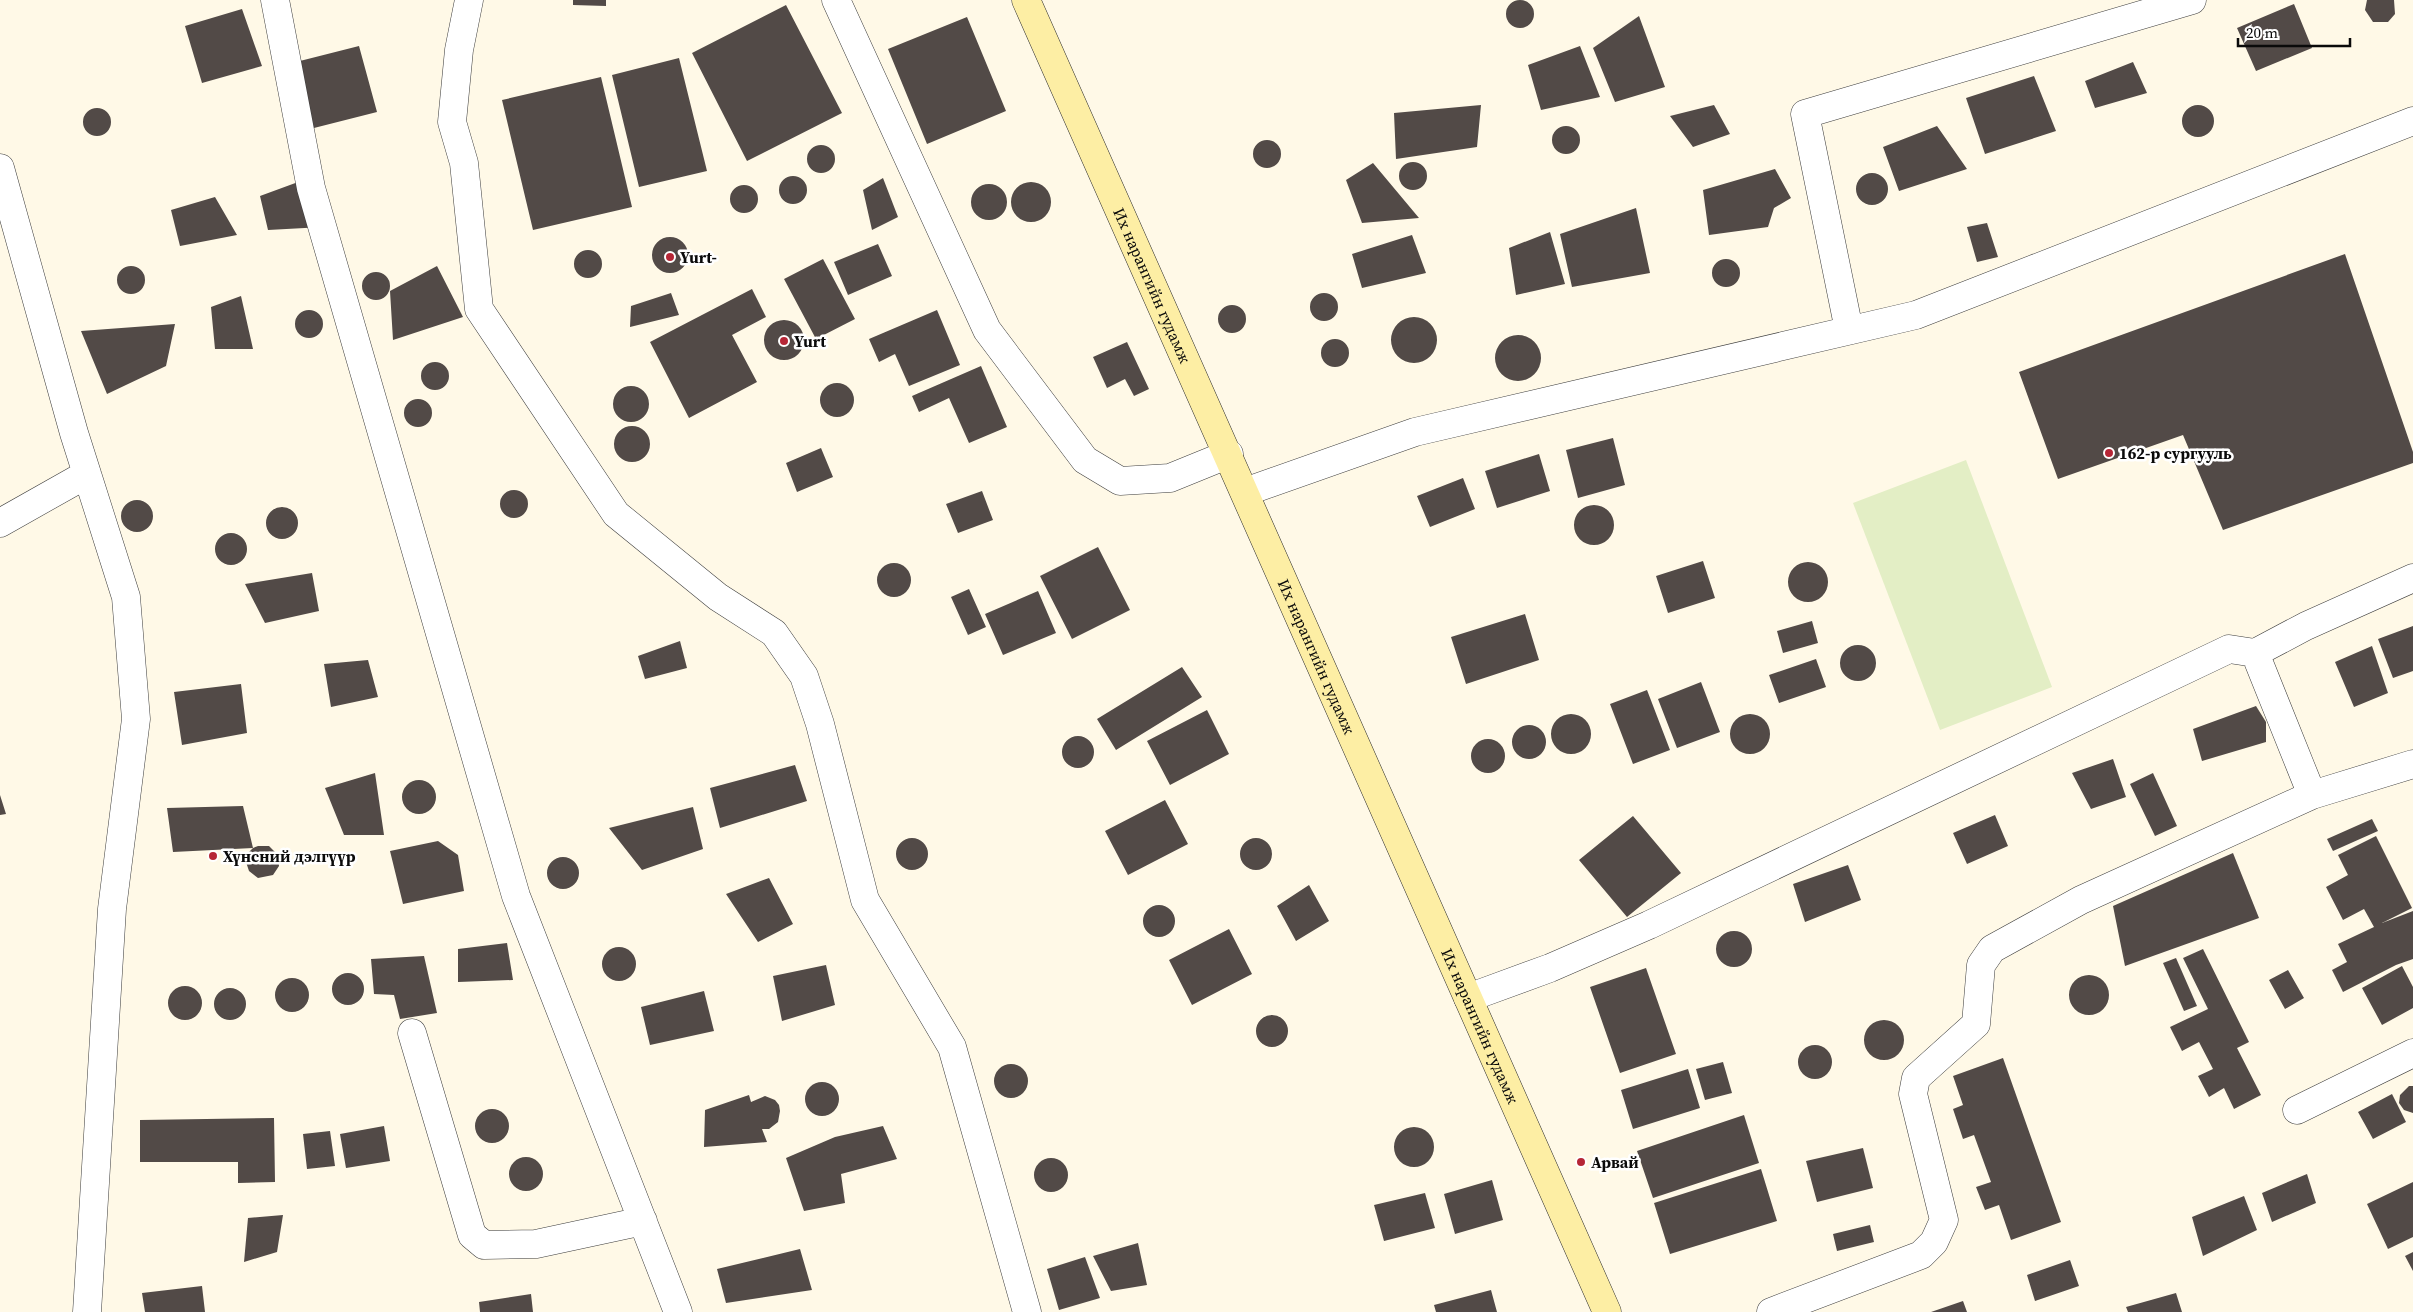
<svg xmlns="http://www.w3.org/2000/svg" width="2413" height="1312" viewBox="0 0 2413 1312" font-family="'Source Serif 4',serif">
	<style>
		.pitch { fill: #e3eec5 }
		.building { fill: #524a47 }
		.lines { fill: none; stroke-linecap: round; stroke-linejoin: round }
		.minor-casing { stroke: #3d3d3d; stroke-width: 29 }
		.secondary-casing { stroke: #2c2c2c; stroke-width: 29 }
		.minor { stroke: #fff; stroke-width: 28 }
		.secondary { stroke: #fdeea4; stroke-width: 28 }
		.poi-dot { fill: #b62636; stroke: #fff; stroke-width: 2 }
		.labels { text-anchor: middle; stroke-width: 5; stroke-linejoin: round; paint-order: stroke }
		.poi-label { font-size: 16px; font-weight: bold; fill: #0a0a0a; stroke: #fff; text-anchor: start }
		.street-label { font-size: 16px; fill: #0a0a0a; stroke: #fff }
	</style>
	<rect width="100%" height="100%" fill="#fff9e7"/>
	<path class="pitch" d="M1966,460L2052,687L1940,730L1853,503Z"/>
	<path class="building" d="M573,0H606V6L573,5Z
		M2367,0H2394L2395,14L2388,22H2373L2365,10Z
		M1506 14a14 14 0 1 1 28 0a14 14 0 1 1-28 0Z
		M2294,4L2312,48L2256,71L2237,28Z
		M786,5L842,113L747,161L692,53Z
		M242,9L262,66L202,83L185,26Z
		M1639,16L1665,87L1615,102L1593,48Z
		M967,17L1006,111L927,144L888,49Z
		M359,46L377,112L310,129L292,63Z
		M1580,46L1600,97L1541,110L1528,65Z
		M679,58L707,171L639,187L612,75Z
		M2133,62L2147,93L2095,108L2085,81Z
		M2034,76L2056,131L1985,154L1966,98Z
		M601,77L632,207L533,230L502,100Z
		M1481,105L1477,147L1396,159L1394,113Z
		M1714,105L1730,134L1693,147L1670,116Z
		M2182 121a16 16 0 1 1 32 0a16 16 0 1 1-32 0Z
		M83 122a14 14 0 1 1 28 0a14 14 0 1 1-28 0Z
		M1937,126L1967,169L1899,191L1883,147Z
		M1552 140a14 14 0 1 1 28 0a14 14 0 1 1-28 0Z
		M1253 154a14 14 0 1 1 28 0a14 14 0 1 1-28 0Z
		M807 159a14 14 0 1 1 28 0a14 14 0 1 1-28 0Z
		M1399 176a14 14 0 1 1 28 0a14 14 0 1 1-28 0Z
		M1373,163L1419,218L1362,223L1346,180Z
		M1775,169L1791,198L1774,208L1768,227L1709,235L1703,190Z
		M1856 189a16 16 0 1 1 32 0a16 16 0 1 1-32 0Z
		M779 190a14 14 0 1 1 28 0a14 14 0 1 1-28 0Z
		M309,178L323,227L268,230L260,196Z
		M883,178L898,217L872,230L863,190Z
		M1011 202a20 20 0 1 1 40 0a20 20 0 1 1-40 0Z
		M971 202a18 18 0 1 1 36 0a18 18 0 1 1-36 0Z
		M730 199a14 14 0 1 1 28 0a14 14 0 1 1-28 0Z
		M215,197L237,235L180,246L171,210Z
		M1636,208L1650,273L1572,287L1560,234Z
		M1987,223L1998,257L1977,262L1967,227Z
		M1550,232L1565,284L1516,295L1509,248Z
		M1412,235L1426,273L1362,288L1352,254Z
		M652 255a18 18 0 1 1 36 0a18 18 0 1 1-36 0Z
		M878,244L892,276L848,295L834,262Z
		M574 264a14 14 0 1 1 28 0a14 14 0 1 1-28 0Z
		M2345,254L2413,452V463L2223,530L2183,435L2058,479L2019,372Z
		M823,259L855,319L816,339L784,279Z
		M1712 273a14 14 0 1 1 28 0a14 14 0 1 1-28 0Z
		M437,266L463,317L393,340L390,291Z
		M117 280a14 14 0 1 1 28 0a14 14 0 1 1-28 0Z
		M362 286a14 14 0 1 1 28 0a14 14 0 1 1-28 0Z
		M752,289L766,317L732,335L757,382L689,418L650,342Z
		M671,293L679,315L630,327L631,306Z
		M1310 307a14 14 0 1 1 28 0a14 14 0 1 1-28 0Z
		M241,296L253,349H215L211,307Z
		M1218 319a14 14 0 1 1 28 0a14 14 0 1 1-28 0Z
		M937,310L960,365L909,386L895,354L879,362L869,339Z
		M295 324a14 14 0 1 1 28 0a14 14 0 1 1-28 0Z
		M1391 340a23 23 0 1 1 46 0a23 23 0 1 1-46 0Z
		M764 340a20 20 0 1 1 40 0a20 20 0 1 1-40 0Z
		M175,324L166,366L107,394L81,331Z
		M1495 358a23 23 0 1 1 46 0a23 23 0 1 1-46 0Z
		M1321 353a14 14 0 1 1 28 0a14 14 0 1 1-28 0Z
		M1127,342L1149,389L1134,396L1125,379L1107,388L1093,357Z
		M421 376a14 14 0 1 1 28 0a14 14 0 1 1-28 0Z
		M981,366L1007,427L969,443L949,398L919,412L912,396Z
		M820 400a17 17 0 1 1 34 0a17 17 0 1 1-34 0Z
		M613 404a18 18 0 1 1 36 0a18 18 0 1 1-36 0Z
		M404 413a14 14 0 1 1 28 0a14 14 0 1 1-28 0Z
		M614 444a18 18 0 1 1 36 0a18 18 0 1 1-36 0Z
		M1613,438L1625,485L1578,498L1566,450Z
		M821,448L833,477L797,492L786,463Z
		M1539,454L1550,491L1497,508L1485,471Z
		M1463,478L1475,509L1430,527L1417,496Z
		M500 504a14 14 0 1 1 28 0a14 14 0 1 1-28 0Z
		M982,491L993,520L958,533L946,504Z
		M121 516a16 16 0 1 1 32 0a16 16 0 1 1-32 0Z
		M1574 525a20 20 0 1 1 40 0a20 20 0 1 1-40 0Z
		M266 523a16 16 0 1 1 32 0a16 16 0 1 1-32 0Z
		M215 549a16 16 0 1 1 32 0a16 16 0 1 1-32 0Z
		M1098,547L1130,610L1072,639L1040,576Z
		M1703,561L1715,598L1668,613L1656,576Z
		M1788 582a20 20 0 1 1 40 0a20 20 0 1 1-40 0Z
		M877 580a17 17 0 1 1 34 0a17 17 0 1 1-34 0Z
		M312,573L319,611L265,623L245,584Z
		M969,589L986,627L968,635L951,597Z
		M1038,591L1056,633L1003,655L985,614Z
		M1525,614L1539,660L1466,684L1451,637Z
		M1812,621L1818,643L1783,653L1777,631Z
		M2413,626V671L2393,678L2378,639Z
		M680,641L687,668L645,679L638,656Z
		M1840 663a18 18 0 1 1 36 0a18 18 0 1 1-36 0Z
		M2372,646L2388,693L2354,707L2335,662Z
		M1816,659L1826,687L1779,703L1769,675Z
		M368,660L378,697L331,707L324,664Z
		M1182,667L1202,697L1116,750L1097,719Z
		M1701,682L1720,732L1677,748L1658,699Z
		M241,684L247,733L182,745L174,692Z
		M1647,690L1670,750L1633,764L1610,704Z
		M2256,706L2266,722V742L2202,761L2193,729Z
		M1207,710L1229,754L1170,785L1147,741Z
		M1730 734a20 20 0 1 1 40 0a20 20 0 1 1-40 0Z
		M1551 734a20 20 0 1 1 40 0a20 20 0 1 1-40 0Z
		M1512 742a17 17 0 1 1 34 0a17 17 0 1 1-34 0Z
		M1062 752a16 16 0 1 1 32 0a16 16 0 1 1-32 0Z
		M1471 756a17 17 0 1 1 34 0a17 17 0 1 1-34 0Z
		M2113,759L2126,797L2091,809L2072,773Z
		M795,765L807,801L720,828L710,788Z
		M375,773L384,835H344L325,788Z
		M2153,773L2177,826L2155,836L2130,784Z
		M402 797a17 17 0 1 1 34 0a17 17 0 1 1-34 0Z
		M0,795L6,814L0,815Z
		M1165,800L1188,844L1128,875L1105,831Z
		M243,806L253,848L258,846H269L278,855L279,866L273,875L258,878L249,871L246,862L249,852L253,848L173,852L167,808Z
		M693,807L703,849L642,870L609,828Z
		M1995,815L2008,846L1967,864L1953,833Z
		M1633,816L1681,873L1627,917L1579,860Z
		M2372,819L2378,831L2333,851L2327,839Z
		M2376,836L2412,908L2382,923L2413,911V959L2396,965L2343,992L2332,970L2347,962L2338,944L2374,927L2364,909L2343,920L2326,887L2348,875L2338,855Z
		M896 854a16 16 0 1 1 32 0a16 16 0 1 1-32 0Z
		M1240 854a16 16 0 1 1 32 0a16 16 0 1 1-32 0Z
		M438,841L458,855L464,891L403,904L390,851Z
		M2233,853L2259,918L2125,966L2113,906Z
		M547 873a16 16 0 1 1 32 0a16 16 0 1 1-32 0Z
		M1848,865L1861,900L1805,922L1793,884Z
		M769,878L793,924L758,942L726,894Z
		M1309,885L1329,921L1296,941L1277,906Z
		M1143 921a16 16 0 1 1 32 0a16 16 0 1 1-32 0Z
		M1229,929L1252,974L1192,1005L1169,960Z
		M1716 949a18 18 0 1 1 36 0a18 18 0 1 1-36 0Z
		M507,943L513,980L458,982V949Z
		M602 964a17 17 0 1 1 34 0a17 17 0 1 1-34 0Z
		M2203,949L2249,1042L2237,1048L2261,1095L2234,1109L2224,1088L2209,1097L2198,1076L2213,1069L2199,1042L2182,1051L2170,1027L2208,1009L2183,958Z
		M424,956L437,1013L400,1019L394,995L374,994L371,959Z
		M2176,958L2197,1006L2184,1011L2163,963Z
		M826,965L835,1005L782,1021L773,976Z
		M2402,966L2413,987V1008L2382,1025L2362,988Z
		M1646,968L1676,1054L1620,1073L1590,987Z
		M2288,970L2304,998L2285,1009L2269,980Z
		M332 989a16 16 0 1 1 32 0a16 16 0 1 1-32 0Z
		M2069 995a20 20 0 1 1 40 0a20 20 0 1 1-40 0Z
		M275 995a17 17 0 1 1 34 0a17 17 0 1 1-34 0Z
		M168 1003a17 17 0 1 1 34 0a17 17 0 1 1-34 0Z
		M214 1004a16 16 0 1 1 32 0a16 16 0 1 1-32 0Z
		M704,991L714,1031L650,1045L641,1007Z
		M1256 1031a16 16 0 1 1 32 0a16 16 0 1 1-32 0Z
		M1864 1040a20 20 0 1 1 40 0a20 20 0 1 1-40 0Z
		M1798 1062a17 17 0 1 1 34 0a17 17 0 1 1-34 0Z
		M2003,1058L2061,1222L2011,1240L1999,1205L1985,1210L1976,1187L1991,1182L1974,1135L1963,1139L1953,1109L1963,1105L1953,1076Z
		M1723,1062L1732,1093L1705,1100L1696,1069Z
		M994 1081a17 17 0 1 1 34 0a17 17 0 1 1-34 0Z
		M1688,1069L1700,1108L1633,1129L1621,1090Z
		M805 1099a17 17 0 1 1 34 0a17 17 0 1 1-34 0Z
		M2409,1086H2413V1113L2404,1110L2399,1103L2400,1095Z
		M2392,1094L2406,1122L2373,1139L2358,1112Z
		M749,1095L751,1102L765,1096L775,1100L779,1105L780,1111L778,1122L769,1129H762L767,1142L704,1147L705,1110Z
		M475 1126a17 17 0 1 1 34 0a17 17 0 1 1-34 0Z
		M1744,1115L1759,1163L1653,1198L1637,1151Z
		M274,1118L275,1182L238,1183V1162H140V1120Z
		M384,1126L390,1161L346,1168L340,1134Z
		M883,1126L897,1159L841,1174L845,1203L804,1211L786,1158L835,1137Z
		M1394 1147a20 20 0 1 1 40 0a20 20 0 1 1-40 0Z
		M330,1131L335,1166L307,1169L303,1134Z
		M1863,1148L1873,1188L1817,1202L1806,1161Z
		M509 1174a17 17 0 1 1 34 0a17 17 0 1 1-34 0Z
		M1034 1175a17 17 0 1 1 34 0a17 17 0 1 1-34 0Z
		M1761,1169L1777,1221L1670,1254L1654,1203Z
		M2307,1174L2316,1203L2272,1222L2262,1193Z
		M1492,1180L1503,1220L1455,1234L1444,1194Z
		M2413,1182V1237L2388,1249L2367,1204Z
		M1425,1193L1435,1228L1384,1241L1374,1205Z
		M2244,1196L2257,1230L2203,1256L2192,1217Z
		M283,1215L277,1252L244,1262L248,1218Z
		M1870,1225L1874,1242L1837,1251L1833,1234Z
		M1138,1243L1147,1285L1111,1291L1093,1256Z
		M800,1249L812,1290L726,1303L717,1269Z
		M2413,1252V1271L2405,1256Z
		M1085,1257L1100,1298L1059,1310L1047,1269Z
		M2070,1260L2079,1286L2035,1301L2027,1275Z
		M202,1286L205,1312H145L142,1293Z
		M1491,1290L1497,1312H1436L1434,1305Z
		M2176,1293L2182,1312H2128L2126,1307Z
		M531,1294L533,1312H480L479,1302Z
		M1963,1301L1967,1312H1931Z"/>
	<g class="lines">
		<g class="minor-casing">
			<path id="minor" d="M275,0L311,188L516,896L678,1312
				M469,0L459,50L452,122L464,163L479,309L616,514L718,597L774,633L804,676L820,724L865,900L952,1047L1027,1312
				M836,0L987,330L1085,460L1120,481L1170,478L1229,454
				M0,168L74,433L126,597L136,719L112,909L87,1312
				M1849,330L1805,114L2192,0
				M1245,492L1415,432L1916,315L2413,121
				M0,523L87,474
				M2255,653L2312,795
				M1468,998L1550,968L1649,925L2229,649L2255,653L2306,626L2413,578
				M412,1033L472,1235L484,1245L536,1244L643,1221
				M2297,1110L2413,1053
				M1771,1312L1921,1255L1934,1242L1944,1220L1913,1094L1916,1078L1976,1024L1981,965L1992,949L2081,900L2312,795L2413,764"/>
		</g>
		<g class="secondary-casing">
			<g id="secondary">
				<path id="s1" d="M1026,0L1607,1312"/>
			</g>
		</g>
		<use href="#minor" class="minor"/>
		<use href="#secondary" class="secondary"/>
	</g>
	<g class="poi-dot">
		<circle cx="670" cy="257" r="5"/>
		<circle cx="784" cy="341" r="5"/>
		<circle cx="2109" cy="453" r="5"/>
		<circle cx="213" cy="856" r="5"/>
		<circle cx="1581" cy="1162" r="5"/>
	</g>
	<g class="labels">
		<g class="poi-label">
			<text x="680" y="263">Yurt-</text>
			<text x="794" y="347">Yurt</text>
			<text x="2119" y="459">162-р сургууль</text>
			<text x="223" y="862">Хүнсний дэлгүүр</text>
			<text x="1591" y="1168">Арвай</text>
		</g>
		<g class="street-label">
			<text dy="6" stroke="none"><textPath href="#s1" startOffset="312">Их нарангийн гудамж</textPath></text>
			<text dy="6" stroke="none"><textPath href="#s1" startOffset="718">Их нарангийн гудамж</textPath></text>
			<text dy="6" stroke="none"><textPath href="#s1" startOffset="1122">Их нарангийн гудамж</textPath></text>
		</g>
	</g>
	<path d="M2238 38v8h112v-8" fill="none" stroke="#0a0a0a" stroke-width="2.5"/>
	<text x="2246" y="38" font-size="15" fill="#0a0a0a" stroke="#ffffff" stroke-width="4" paint-order="stroke">20 m</text>
</svg>
